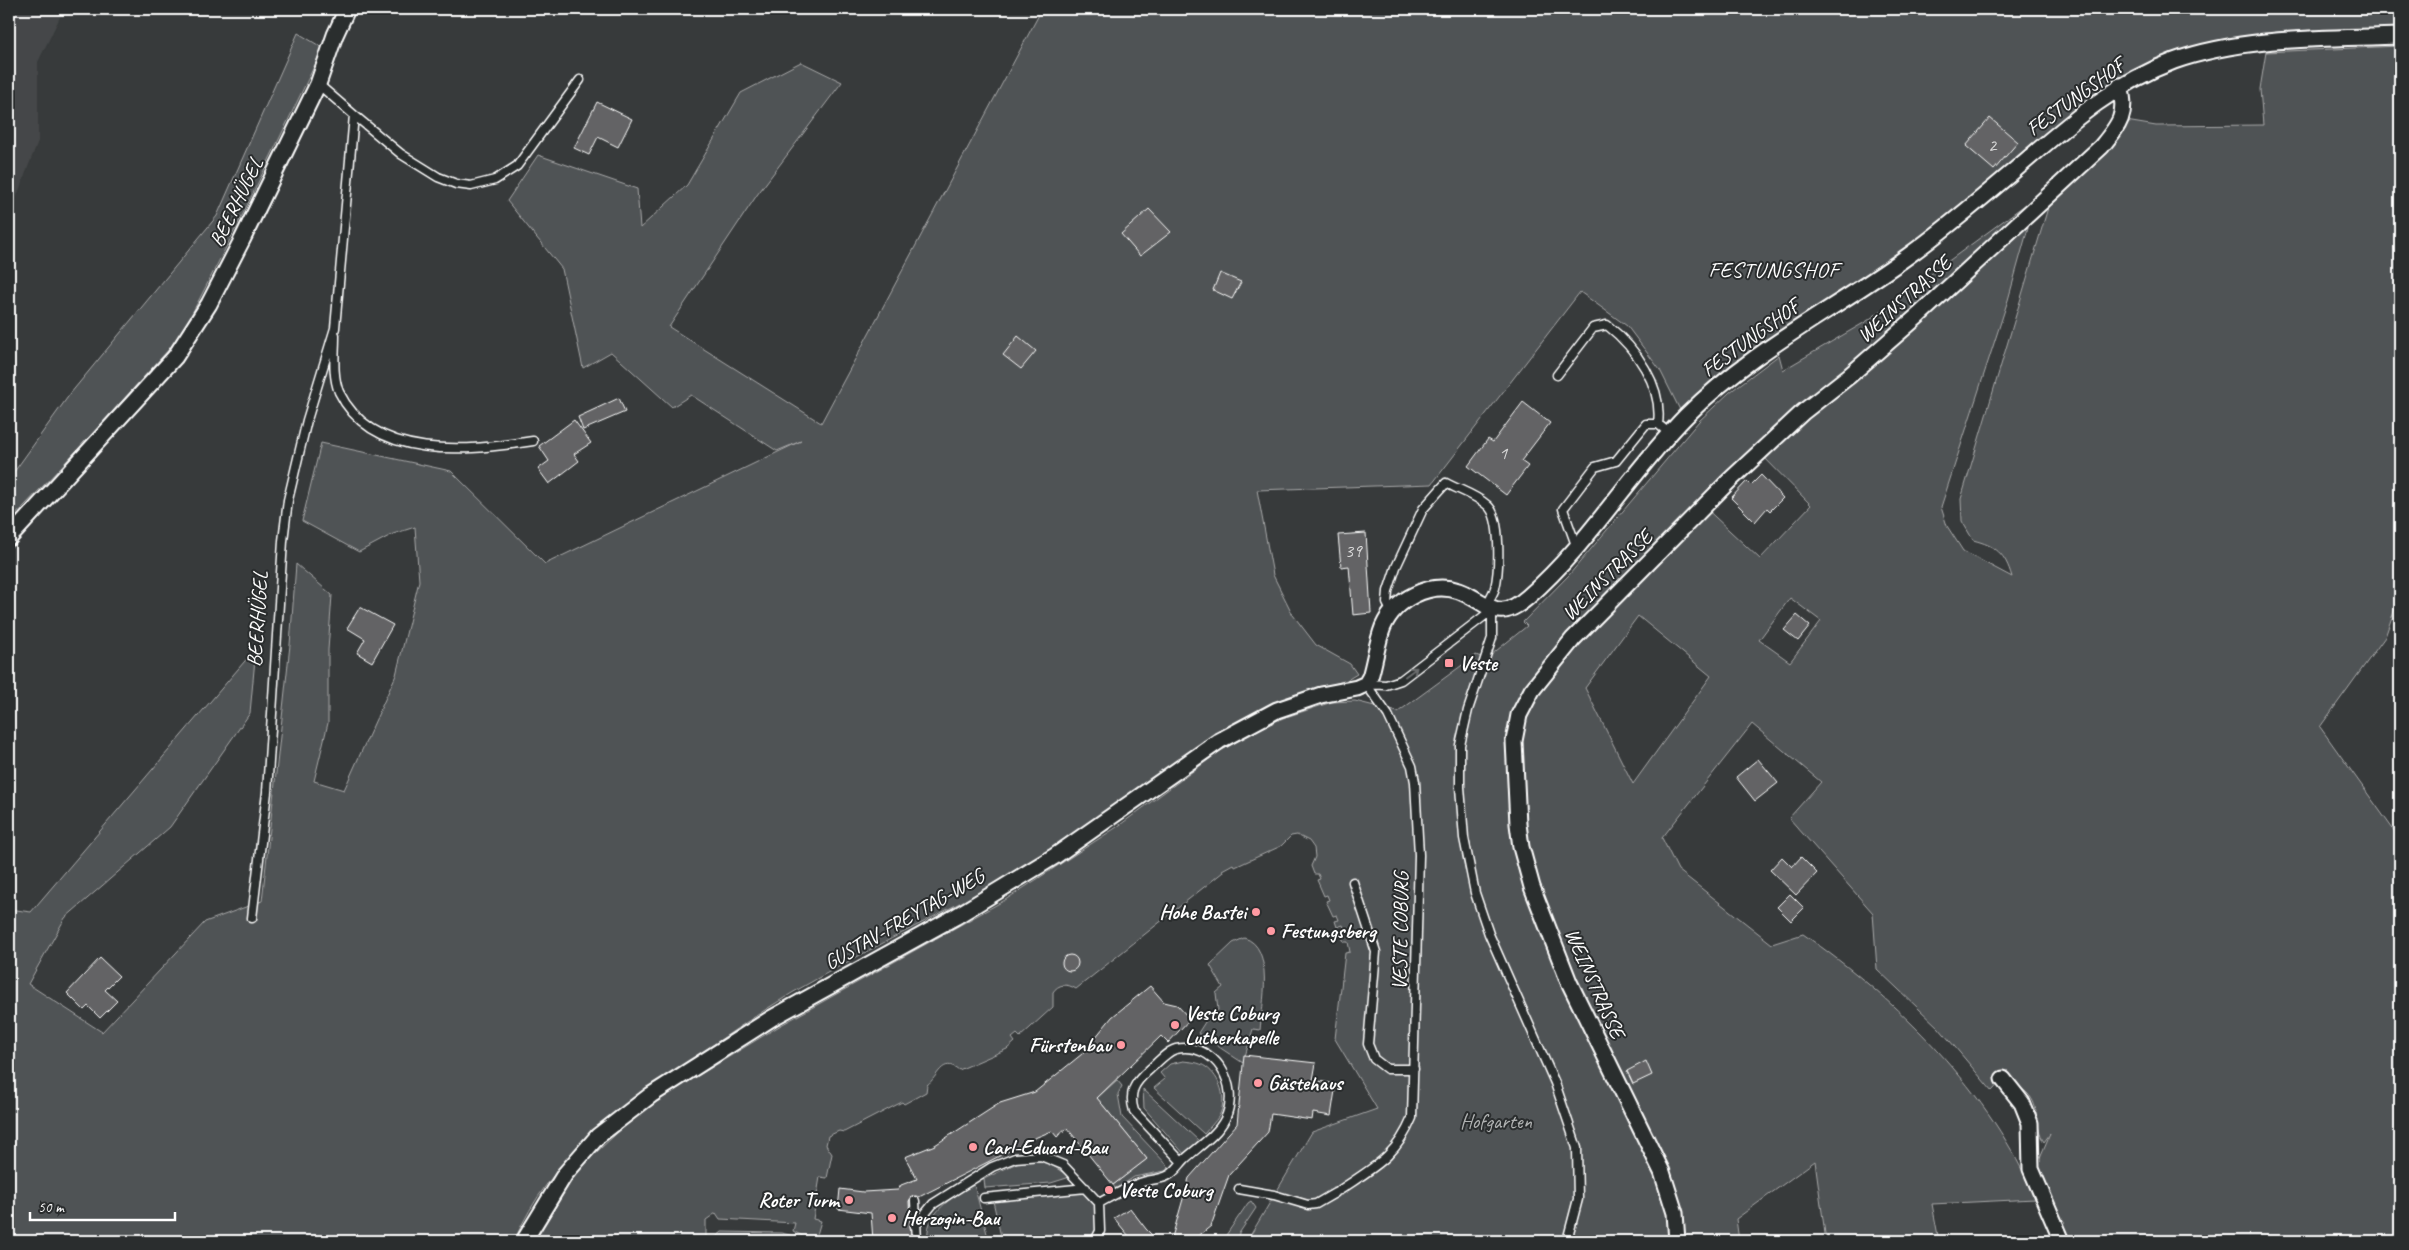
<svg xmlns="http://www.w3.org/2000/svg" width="2409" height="1250" viewBox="0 0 2409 1250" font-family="Caveat,sans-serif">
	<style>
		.built { fill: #444748 }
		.green { fill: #505354; stroke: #a8a9aa; fill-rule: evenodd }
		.building { fill: #636465; stroke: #fff }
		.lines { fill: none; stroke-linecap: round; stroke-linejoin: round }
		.lane-casing { stroke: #fff; stroke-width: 11 }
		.street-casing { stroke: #fff; stroke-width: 19 }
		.lane { stroke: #2a2d2e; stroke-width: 8 }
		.street { stroke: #2a2d2e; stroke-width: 15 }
		.oneway { stroke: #6a6c6d }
		.poi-dot { fill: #ff9aa2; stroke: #2a2d2e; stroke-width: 2 }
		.labels { text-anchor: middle; stroke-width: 4; stroke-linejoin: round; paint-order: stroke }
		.number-label { font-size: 19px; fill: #d8d8d8 }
		.street-label { font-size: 21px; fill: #fff; stroke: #2a2d2e }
		.poi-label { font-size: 21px; font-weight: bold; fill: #fff; stroke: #2a2d2e; text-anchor: start }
		.park-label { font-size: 21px; fill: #b0b2b2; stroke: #2a2d2e }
		.neighbourhood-label { font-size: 22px; letter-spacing: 1px; fill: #fff; stroke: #2a2d2e }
	</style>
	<rect width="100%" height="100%" fill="#373a3b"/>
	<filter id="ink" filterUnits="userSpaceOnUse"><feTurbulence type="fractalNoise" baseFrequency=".02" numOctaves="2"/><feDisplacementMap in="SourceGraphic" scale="10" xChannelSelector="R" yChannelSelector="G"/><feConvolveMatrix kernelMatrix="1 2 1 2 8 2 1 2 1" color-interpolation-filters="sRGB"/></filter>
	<g filter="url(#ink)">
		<path class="built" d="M9,9H64L38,62V141L9,217Z"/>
		<path class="green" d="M1042,9H2400V32L2175,56L2009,175L1684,418L1660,370L1627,326L1580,292L1432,484L1257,490L1273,575L1293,615L1316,645L1350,664L1357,674L1347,680C1322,688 1293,694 1269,705C1192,743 1129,802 1057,848C971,901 879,942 792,993C759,1013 726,1036 694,1058C618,1109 552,1155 514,1241H9V909L31,912L256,648L250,713L170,827L65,918L28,984L102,1032L205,922L262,901L290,645L296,564L332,595L328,650V723L314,781L344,790L396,675L419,581L415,527L393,534L359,552L302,521L321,443L451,471L545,564L801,441L777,451L691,395L672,407L611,352L583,368L562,269L507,201L538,155L637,189L640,228L687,185L741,93L801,62L842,82L757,195L669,327L821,423Z
			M298,33L323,48L241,218L180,337L94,432L9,522V479L70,394L217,216Z
			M2400,46V594L2385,637L2320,727L2400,839V1241H2065L2035,1169L2050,1134L2044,1142C2034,1128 2041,1106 2027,1093C2022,1087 2010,1083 2003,1079L1992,1091L1939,1028L1877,969L1873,913L1789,818L1821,782L1752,724L1662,838L1678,870L1772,944L1803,934C1895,998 1993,1093 2035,1199L1932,1204L1939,1241H1826L1815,1161L1736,1219L1739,1241H1247L1312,1132L1377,1109L1335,1039L1345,953L1350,952L1348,942H1344L1340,932L1345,930L1343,925L1337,927L1335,921L1339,920L1337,915L1333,916L1326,901L1329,900L1327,895L1324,896L1317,880L1320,879L1318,874H1314L1311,866L1315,857L1314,848L1309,841L1297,835L1291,836L1281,846L1235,867L1233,864L1222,870L1223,872L1076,989C1067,983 1058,984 1053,992V1007L1020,1037L1017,1034L1012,1038L1015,1042L1007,1049L959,1070C942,1056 938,1077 927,1085L926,1092L904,1104L902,1102L844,1132L839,1131L828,1136L826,1145L832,1154L827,1178L820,1177L813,1219L821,1221L816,1238L810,1240L793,1231L795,1223L720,1219L716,1213L706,1220V1241H535L572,1180L587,1161L628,1123L665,1096L781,1025L1005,900L1117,827L1219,752L1254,731L1283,718L1332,702L1355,701L1398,712L1476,655L1486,659L1527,626L1523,622L1569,575L1699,421L1730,392L1779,355L1783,370L1867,321L2037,196L2008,300L1941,507L1947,526L1963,551L2012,577C2005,553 1996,546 1973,540L1962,521L1961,499L2047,211L2057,193L2126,121L2156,126L2263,125L2260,89L2266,52ZM1756,449L1811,505L1760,559L1700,503ZM1790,598L1821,621L1790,662L1759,640ZM1638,616L1711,676L1633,784L1585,688Z
			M1244,938C1275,946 1262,1006 1260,1030L1253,1029L1243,1063L1198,1033L1207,1019L1218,1010L1216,993L1223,987L1210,965L1233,943Z
			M1183,1061C1191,1062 1199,1062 1206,1067C1220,1077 1228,1099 1219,1116C1215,1122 1209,1128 1204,1134L1154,1088L1165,1079L1160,1073L1170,1064Z
			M1117,1080L1122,1086L1118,1094L1122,1117L1169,1167L1165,1171L1134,1177L1116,1189L1113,1185L1147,1159L1097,1098Z
			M1143,1089L1199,1141L1185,1155L1144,1108Z
			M1033,1160L1050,1164L1070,1177L1051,1183L985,1188L984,1179L1021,1161Z
			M974,1185L989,1241H929C921,1216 955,1194 974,1185Z
			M1082,1193L1092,1195L1101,1216L1093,1241H1002L993,1201Z
			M1251,1201L1256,1208L1234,1241H1222L1248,1203Z
			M722,1232L781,1233L790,1235L799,1241H711Z"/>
		<path class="building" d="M597,102L632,119L618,147L598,137L589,155L574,148Z
			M1990,118L2018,142L1994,170L1966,146Z
			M1149,209L1171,232L1140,256L1121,234Z
			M1220,273L1241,282L1232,299L1213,290Z
			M1018,336L1036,351L1021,369L1003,355Z
			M619,398L625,412L583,430L578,417Z
			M1523,402L1550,423L1521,461L1528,466L1506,495L1468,466L1488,439L1493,442Z
			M574,420L591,443L574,454L579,461L549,484L538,469L549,461L539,446Z
			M1761,475L1783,498L1770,511L1767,508L1755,522L1731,498L1747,481L1751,485Z
			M1366,533L1371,613L1353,615L1349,566L1341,567L1338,535Z
			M360,607L393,625L372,662L357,653L365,639L347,628Z
			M1797,615L1810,626L1798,641L1784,630Z
			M1758,759L1778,783L1755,801L1736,777Z
			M1782,857L1792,867L1801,857L1817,873L1796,895L1770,870Z
			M1790,894L1804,908L1791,921L1777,907Z
			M1062 963a8 8 0 1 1 16 0a8 8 0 1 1-16 0Z
			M100,958L119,976L105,990L117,1001L100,1018L88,1006L84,1010L67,993Z
			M1150,986L1164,1002L1177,1005L1190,1019L1168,1043L1161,1036L1097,1098L1147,1159L1113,1185L1067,1128L1057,1137L1052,1131L1037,1137L919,1197H912L909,1201L911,1241H873L871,1213L838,1209L840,1189L863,1192L898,1190L901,1185L917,1179L905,1157L935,1145L1000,1103L1035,1092L1082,1054L1112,1017Z
			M1244,1055L1316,1063L1313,1080L1336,1084L1331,1116L1313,1113L1312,1120L1271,1114L1268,1132L1229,1175L1211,1226L1192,1241H1171L1189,1178L1237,1124Z
			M1646,1061L1652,1075L1633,1084L1627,1071Z
			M1130,1208L1146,1229L1158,1241H1133L1114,1218Z"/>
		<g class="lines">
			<g class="lane-casing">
				<path id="lane" d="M354,115L401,154L438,177L456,184L471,186L495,180L517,166L580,80
					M9,134V137
					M335,335C335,353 332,375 339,392C373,462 469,451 533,441
					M1557,375L1593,328L1607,325C1636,348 1663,386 1658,424
					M1577,548L1563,509L1595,467L1616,461L1646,424H1658L1670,434
					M1492,610V638L1468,710L1460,745V787L1464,838L1475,893L1489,934L1555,1083L1577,1148L1578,1199L1567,1241
					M1392,613L1387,603L1388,591L1396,567L1423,509L1446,483C1459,490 1476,495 1487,505C1502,516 1499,572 1495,588C1493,594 1489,600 1486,606
					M1366,684L1386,685L1401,680L1492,610
					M1353,882L1376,952L1368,1044L1374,1059L1387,1069H1414
					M252,918L267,792L283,541L288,500L307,420L335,328L354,115L318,84
					M1239,1189L1274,1195L1308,1205L1316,1204L1335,1193
					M1340,1190C1374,1167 1396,1157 1412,1118L1419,855L1415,782L1412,766L1388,715L1366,684
					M984,1198L1086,1188
					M915,1201L917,1241
					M1099,1203C1112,1196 1126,1188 1140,1183C1149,1179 1162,1180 1169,1175C1175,1172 1180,1164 1185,1159C1198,1147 1217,1135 1225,1119C1241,1085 1215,1041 1176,1049C1167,1051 1156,1064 1149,1070C1135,1082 1128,1092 1134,1111L1179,1159
					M915,1226L933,1204L992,1167L1015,1158L1041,1156L1063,1165L1099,1203L1100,1231L1095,1241"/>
			</g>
			<g class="street-casing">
				<path id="street" d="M9,538L175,357L209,304L242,240L318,84L335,35L347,9
					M2003,1079L2022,1103L2030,1123L2031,1169L2062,1241
					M524,1241L565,1174L598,1136L651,1095L772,1018L955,917L1055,856L1219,741L1277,710L1321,695L1357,688L1366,684L1370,677C1375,661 1377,642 1383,627C1395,599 1430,581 1459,591C1489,602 1496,625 1528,597C1589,544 1630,473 1686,416C1753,349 1832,311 1908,256C1943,231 1976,203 2009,175C2061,131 2109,85 2174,61C2245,36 2326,39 2400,36
					M1677,1241L1675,1213L1662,1172L1569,982L1532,887L1521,847L1518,824L1514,741L1519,715L1532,690L1573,639L1729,481L1803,412L1849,376L1919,315L2101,147C2119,125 2128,115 2120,86"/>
			</g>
			<use href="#lane" class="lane"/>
			<use href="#street" class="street"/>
		</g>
		<defs><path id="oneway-shaft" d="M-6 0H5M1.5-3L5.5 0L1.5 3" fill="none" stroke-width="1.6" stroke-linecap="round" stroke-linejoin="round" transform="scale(1.25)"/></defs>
		<use class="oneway" href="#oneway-shaft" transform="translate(1411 672) rotate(-37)"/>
	</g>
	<g class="poi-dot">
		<rect x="1444" y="658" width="10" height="10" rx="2.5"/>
		<circle cx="1256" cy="912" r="5"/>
		<circle cx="1271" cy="931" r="5"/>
		<circle cx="1175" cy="1025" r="5"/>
		<circle cx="1121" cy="1045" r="5"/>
		<circle cx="1258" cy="1083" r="5"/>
		<circle cx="973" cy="1147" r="5"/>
		<circle cx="1109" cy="1190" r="5"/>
		<circle cx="849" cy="1200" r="5"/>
		<circle cx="892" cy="1218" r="5"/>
	</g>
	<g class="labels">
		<g class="number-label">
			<text x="1992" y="151">2</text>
			<text x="1503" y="459">1</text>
			<text x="1353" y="557">39</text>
		</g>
		<g class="street-label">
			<text transform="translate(2075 97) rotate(-36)" y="7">FESTUNGSHOF</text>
			<text transform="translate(236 202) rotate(-64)" y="7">BEERHÜGEL</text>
			<text transform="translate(1904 299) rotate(-42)" y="7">WEINSTRASSE</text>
			<text transform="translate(1750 338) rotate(-36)" y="7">FESTUNGSHOF</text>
			<text transform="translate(1607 575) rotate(-45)" y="7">WEINSTRASSE</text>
			<text transform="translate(257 619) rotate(-86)" y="7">BEERHÜGEL</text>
			<text transform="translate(904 919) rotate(-30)" y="7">GUSTAV-FREYTAG-WEG</text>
			<text transform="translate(1400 931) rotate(-89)" y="7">VESTE COBURG</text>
			<text transform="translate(1595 983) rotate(66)" y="7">WEINSTRASSE</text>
		</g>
		<g class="poi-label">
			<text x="1459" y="670">Veste</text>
			<text x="1246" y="919" text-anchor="end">Hohe Bastei</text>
			<text x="1281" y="938">Festungsberg</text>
			<text x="1185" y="1020">Veste Coburg<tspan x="1185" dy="24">Lutherkapelle</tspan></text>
			<text x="1111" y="1052" text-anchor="end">Fürstenbau</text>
			<text x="1268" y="1090">Gästehaus</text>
			<text x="983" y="1154">Carl-Eduard-Bau</text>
			<text x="1119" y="1197">Veste Coburg</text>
			<text x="839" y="1207" text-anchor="end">Roter Turm</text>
			<text x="902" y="1225">Herzogin-Bau</text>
		</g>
		<g class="park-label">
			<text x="1496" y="1128">Hofgarten</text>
		</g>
		<g class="neighbourhood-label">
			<text x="1774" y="277">FESTUNGSHOF</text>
		</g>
	</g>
	<rect width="2409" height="1250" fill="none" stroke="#2a2d2e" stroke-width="30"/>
	<rect x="15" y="15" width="2379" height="1220" fill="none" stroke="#fff" stroke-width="2" filter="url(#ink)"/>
	<path d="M30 1212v8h145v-8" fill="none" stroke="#ffffff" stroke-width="2.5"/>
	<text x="38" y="1212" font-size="15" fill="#ffffff" stroke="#2a2d2e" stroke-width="4" paint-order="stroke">50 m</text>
</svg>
